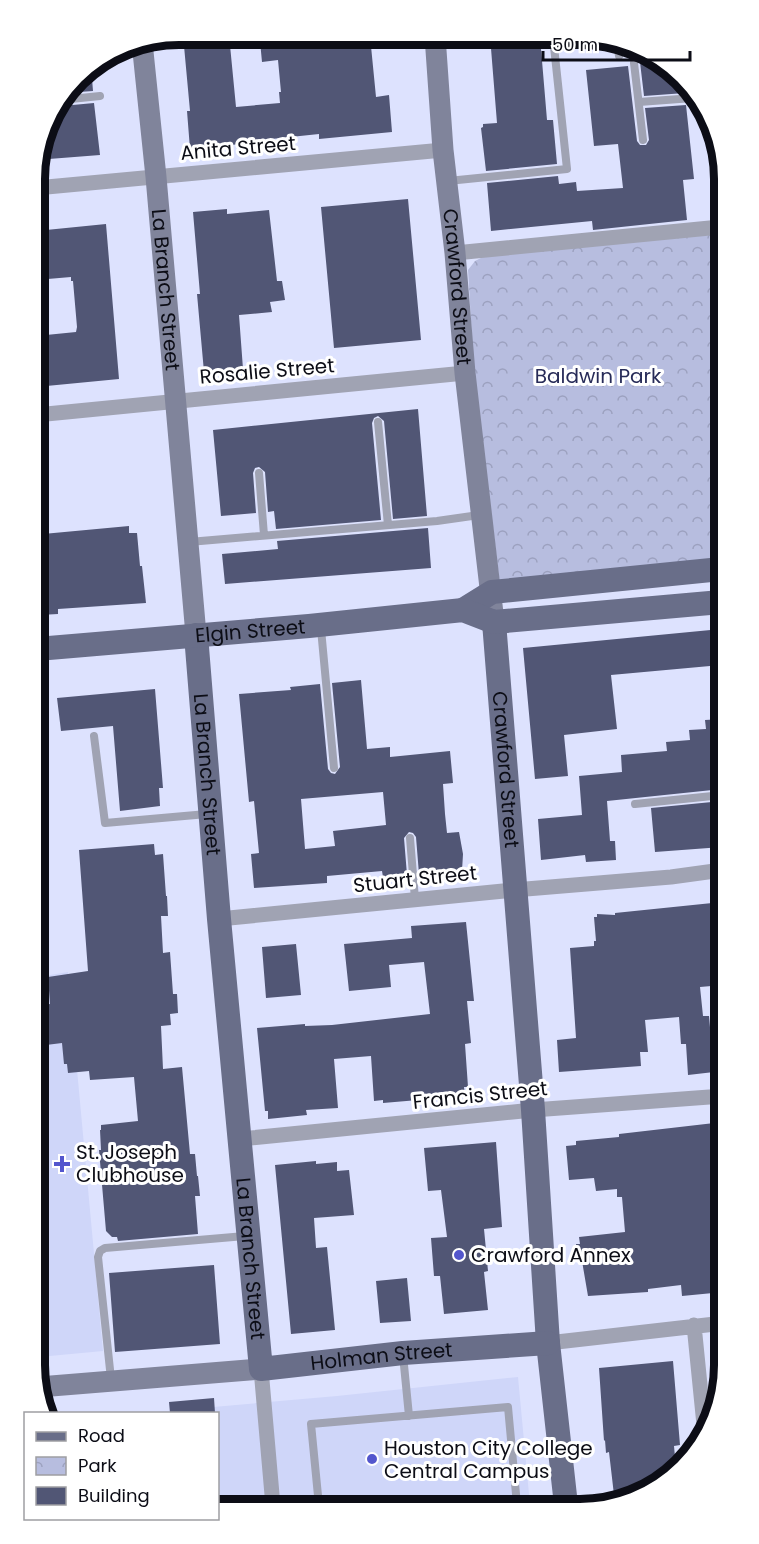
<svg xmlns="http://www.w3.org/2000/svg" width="759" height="1544" viewBox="0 0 759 1544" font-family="Poppins,sans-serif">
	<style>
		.built { fill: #cfd6f9 }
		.park { fill: url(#park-crowns) }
		.building { fill: #515675; fill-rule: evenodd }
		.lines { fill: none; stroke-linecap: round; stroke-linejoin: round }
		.lane { stroke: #a0a3b3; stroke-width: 8 }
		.street { stroke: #a0a3b3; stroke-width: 15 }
		.secondary { stroke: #80849b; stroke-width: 21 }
		.primary { stroke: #696e89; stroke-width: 24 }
		.poi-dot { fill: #5356cd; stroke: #fff; stroke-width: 2 }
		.labels { text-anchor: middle; stroke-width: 6; stroke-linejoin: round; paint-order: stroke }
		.street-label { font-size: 20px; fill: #0c0d16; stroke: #fff }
		.park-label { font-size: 20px; fill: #272b58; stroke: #fff }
		.poi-label { font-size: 20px; fill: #0c0d16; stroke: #fff; text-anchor: start }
		.rim { fill: none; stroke: #0c0d16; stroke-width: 8 }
	</style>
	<defs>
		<pattern id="park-crowns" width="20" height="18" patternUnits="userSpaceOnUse" patternTransform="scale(1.5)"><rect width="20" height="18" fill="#b7bddf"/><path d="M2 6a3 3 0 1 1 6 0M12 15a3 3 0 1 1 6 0" fill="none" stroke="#9ca1bf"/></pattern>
	</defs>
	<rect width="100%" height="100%" fill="#dde2fe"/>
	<path class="built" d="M68,972L103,1351L39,1357L38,977Z
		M518,1377L530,1505L218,1506V1414H134L337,1396Z"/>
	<path class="park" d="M720,234L721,560L500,585L474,371L468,270L475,261L485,256Z"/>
	<path class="building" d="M183,35H229L236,107L280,103L279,92H281L278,60L262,62L260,41L296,37V42L370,36L376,97L389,95L392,132L319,139V134L262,140V142L190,149L187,111H190Z
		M490,36L540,37L547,120H553L557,164L486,171L481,128L483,127V124L497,123Z
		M628,47L676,71L684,84L685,93L644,96L640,62L636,57L629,60Z
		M91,66L93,91L66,93L83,71Z
		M628,66L637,141L640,145H646L649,140L645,108L686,105L694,179L683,180L687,220L593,230L592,221L491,231L487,183L558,176L559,184L576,182L577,191L623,188L618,144L594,146L586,70Z
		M94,103L100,155L36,160L50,115L57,105L62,106Z
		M408,199L421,340L334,348L321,207Z
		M227,209V214L269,210L277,281H282L285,300L270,302L272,312L239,315L243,369H241V372L224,374V370L204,372L197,294H200L193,212Z
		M106,224L119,379L36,387V336L76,332L77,327L73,281H71V277L36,280V231Z
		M418,409L427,516L393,519L384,421L378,416L374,418L372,423L381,520L276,529L274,511L268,512L265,472L259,467L255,468L253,473L256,513L221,516L213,430Z
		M129,526V533H137L140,566H142L146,603L58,609V614L40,615L37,575L47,574L43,534Z
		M428,528L431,568L225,584L222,554L278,549L277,541Z
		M721,629V665L611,675L617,729L564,735L568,776L535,779L523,648Z
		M361,680L367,749L390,747V757L450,751L453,783L443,784L445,814L447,833L459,832L463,854L462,871L419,874L416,837L413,833L409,832L404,838L407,875L383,877L382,871L327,876V883L254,888L251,854L259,853L254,801L249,802L239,694L291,690L290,687L320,684L328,769L331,773L335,774L340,767L332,683ZM383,792L386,825L333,831L335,846L305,849L301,799Z
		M155,689L163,788H159L160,806L120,811L113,726L61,731L57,698Z
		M722,719V789L607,801L610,841H615L616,860L586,862L585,855L541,860L538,819L582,815L579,776L622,772L621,755L667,751L666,742L690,740L689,730L706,729L705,720Z
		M722,801V847L655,852L651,808Z
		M154,844L155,855L163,854L166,896H167L168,916H161L163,953L170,952L173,994H177L178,1013L170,1014L171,1025L161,1026L163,1069L182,1067L190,1154H195L197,1176H198L200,1196H195L198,1234L118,1241L117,1237H112L106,1231L99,1150H101L100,1130H101V1125L138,1121L134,1077L90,1080L89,1071L68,1073L67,1064H64L62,1043L38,1046V1006L50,1004L48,977L88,971L79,850Z
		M722,902L723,985L700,987L703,1016H709L714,1072L688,1075L686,1044H681L679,1017L645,1020L648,1052H640L641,1066L559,1072L557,1040L576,1038L570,948L594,946V941H596L594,917H597V914L615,915V913Z
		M466,922L474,1001H467L471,1043L465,1044L468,1087H464L465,1096L383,1103V1100L374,1101L371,1056L334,1059L338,1108L306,1110L307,1115L268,1119V1111H265L257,1028L305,1024V1026L332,1025L430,1014L424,962L389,965L391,987L349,991L344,944L412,938L411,926Z
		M296,944L301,995L266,998L262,947Z
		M723,1122L724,1286L712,1287L713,1293L682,1296L681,1285L648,1289V1292L588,1296L582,1261H578L576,1244H580L579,1237L625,1232L622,1197H617V1189L596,1191L594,1178L569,1180L566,1146L576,1145V1141L619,1137V1134Z
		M496,1142L502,1227L484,1229L488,1271L484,1272L488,1310L444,1314L440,1276H434L431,1238L447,1237L441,1190L428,1191L424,1148Z
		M316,1161V1164L337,1162V1171L349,1170L354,1215L314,1218L316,1248L327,1247L335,1330L291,1334L275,1165Z
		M214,1265L220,1344L115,1352L109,1273Z
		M407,1278L411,1321L380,1323L376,1281Z
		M673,1361L680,1445L674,1446L676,1468L618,1504L617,1495H614L609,1452L606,1453L605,1440L604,1441L599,1368Z
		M214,1398L215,1413H170L169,1402Z"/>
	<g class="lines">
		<path class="lane" d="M617,42L619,56
			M634,63L643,140
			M61,100L100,96
			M639,102L693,98
			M448,181L567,169L553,37
			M378,422L388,525
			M259,473L264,535
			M189,542L437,521L479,515
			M321,629L334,768
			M94,736L105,823L207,814
			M635,804L722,795
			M410,838L415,899
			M403,1355L409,1416
			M111,1379L98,1257L100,1251L105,1248L245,1236
			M319,1506L311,1424L508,1407L517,1505"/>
		<path class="street" d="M36,188L443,150
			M455,253L720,227
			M36,415L465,373
			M219,919L514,890L671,877L722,870
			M240,1139L533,1110L723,1096
			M694,1325L705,1435
			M548,1343L724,1323
			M261,1369L273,1506"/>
		<g class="secondary">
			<path id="s1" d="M435,36L443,150L455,253L465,373L494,622"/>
			<path id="s2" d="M142,42L156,177L196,635"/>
			<path d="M39,1387L261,1369"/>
		</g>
		<g class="primary">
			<path d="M463,610L492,592L721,569"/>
			<path id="s3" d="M494,622L533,1110L548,1343L566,1505"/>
			<path id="s4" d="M196,635L219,919L261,1369L403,1353L548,1343"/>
			<path id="s5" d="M37,649L309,626L463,610L494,622L721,602"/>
		</g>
	</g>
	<g class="poi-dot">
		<path d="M59 1155h6v6h6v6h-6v6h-6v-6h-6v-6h6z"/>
		<circle cx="459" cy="1255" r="6"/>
		<circle cx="372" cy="1459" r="6"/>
	</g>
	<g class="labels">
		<g class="street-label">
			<text transform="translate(238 148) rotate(-5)" y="7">Anita Street</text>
			<text dy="7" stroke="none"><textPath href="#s1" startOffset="252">Crawford Street</textPath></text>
			<text dy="7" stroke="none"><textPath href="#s2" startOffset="249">La Branch Street</textPath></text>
			<text transform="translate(267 371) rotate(-5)" y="7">Rosalie Street</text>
			<text dy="7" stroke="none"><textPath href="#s5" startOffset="214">Elgin Street</textPath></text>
			<text dy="7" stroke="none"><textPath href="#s3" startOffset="148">Crawford Street</textPath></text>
			<text dy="7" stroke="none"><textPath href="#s4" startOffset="140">La Branch Street</textPath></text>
			<text transform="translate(415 879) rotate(-6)" y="7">Stuart Street</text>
			<text transform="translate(480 1095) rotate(-6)" y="7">Francis Street</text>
			<text dy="7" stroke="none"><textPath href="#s4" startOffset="626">La Branch Street</textPath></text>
			<text dy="7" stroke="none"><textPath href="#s4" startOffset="858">Holman Street</textPath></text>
		</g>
		<g class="park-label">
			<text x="598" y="383">Baldwin Park</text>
		</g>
		<g class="poi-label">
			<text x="76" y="1159">St. Joseph<tspan x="76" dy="23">Clubhouse</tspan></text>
			<text x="471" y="1262">Crawford Annex</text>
			<text x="384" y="1455">Houston City College<tspan x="384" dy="23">Central Campus</tspan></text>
		</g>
	</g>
	<path d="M0 0H759V1544H0ZM179 45H580A134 134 0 0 1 714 179V1365A134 134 0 0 1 580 1499H179A134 134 0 0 1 45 1365V179A134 134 0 0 1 179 45Z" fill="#fff" fill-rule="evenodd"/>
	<path class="rim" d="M179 45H580A134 134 0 0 1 714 179V1365A134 134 0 0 1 580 1499H179A134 134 0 0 1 45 1365V179A134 134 0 0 1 179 45Z"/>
	<rect x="24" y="1412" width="195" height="108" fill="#ffffff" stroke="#9e9ea2" stroke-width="1.5"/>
	<rect x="36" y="1432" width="30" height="9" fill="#696e89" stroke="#9e9ea2" stroke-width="1.5"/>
	<text x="78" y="1442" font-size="18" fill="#0c0d16">Road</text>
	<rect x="36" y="1457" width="30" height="18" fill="url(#park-crowns)" stroke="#9e9ea2" stroke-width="1.5"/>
	<text x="78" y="1472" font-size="18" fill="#0c0d16">Park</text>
	<rect x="36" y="1487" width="30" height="18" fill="#515675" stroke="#9e9ea2" stroke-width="1.5"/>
	<text x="78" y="1502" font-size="18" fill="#0c0d16">Building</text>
	<path d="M543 51v9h147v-9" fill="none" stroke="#0c0d16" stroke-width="3"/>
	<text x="552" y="51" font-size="18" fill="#0c0d16" stroke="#ffffff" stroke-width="4.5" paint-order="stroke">50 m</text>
</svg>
